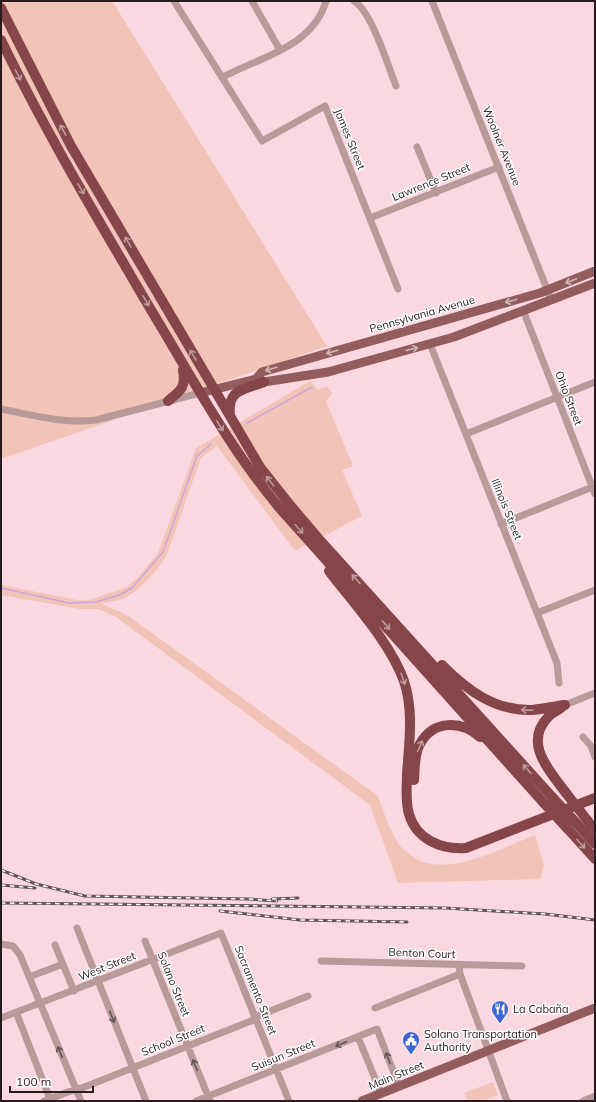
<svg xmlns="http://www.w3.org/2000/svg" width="596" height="1102" viewBox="0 0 596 1102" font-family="Mulish,sans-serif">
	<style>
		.green { fill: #f2c4b9 }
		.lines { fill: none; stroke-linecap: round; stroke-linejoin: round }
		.stream { stroke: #cfa4d7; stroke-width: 1.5 }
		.minor { stroke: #b9999a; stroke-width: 7 }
		.major { stroke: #935c5f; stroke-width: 9 }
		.highway { stroke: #84464b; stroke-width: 10 }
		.rail-casing { stroke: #675359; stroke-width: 3 }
		.rail { stroke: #fff; stroke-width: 1.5; stroke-dasharray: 4.5; stroke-linecap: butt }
		.highway-bridge { stroke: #84464b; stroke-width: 10 }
		.oneway { stroke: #bb999c }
		.oneway2 { stroke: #ceb6b7 }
		.oneway3 { stroke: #6a5457 }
		.labels { text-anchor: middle; stroke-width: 3; stroke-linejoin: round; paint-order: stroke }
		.street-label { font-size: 11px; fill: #291c20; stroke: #fff }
		.poi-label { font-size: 11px; fill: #291c20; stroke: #fff; text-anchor: start }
	</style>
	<rect width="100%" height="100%" fill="#fbd7e2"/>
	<path class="green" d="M1,1H112L327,346L1,459Z
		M310,381L318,390L327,386L332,394L326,401L353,466L342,470L362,516L295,551L217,446L201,458L167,554C158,570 142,589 126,597C119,601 110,601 102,604L127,615L378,796C384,813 390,831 400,846C403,850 408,853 412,856C445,880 501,848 535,835L544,865L540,879L398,883L370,805L116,617L98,609H80L1,595V585L77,600H90L127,587L138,577L158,553L196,448Z
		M493,1082L498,1095L483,1101H467L464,1093Z"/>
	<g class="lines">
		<path class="stream" d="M247,423L312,387
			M1,588L69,603L96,602L119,595L132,588L163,552L197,456L211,444"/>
		<path class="minor" d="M174,1L262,141L325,106L398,289
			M252,1L280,50
			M354,1C372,12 388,66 396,86
			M432,1L551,299
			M223,77C260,57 313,47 326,1
			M417,147L436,193
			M370,218L499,167
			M523,310L595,494
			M430,344L557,663L559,683
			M1,409C32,415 64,424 96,420L200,393
			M466,434L595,382
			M501,524L595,486
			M537,613L595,590
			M565,705L595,693
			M583,737L591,746L595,757
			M77,928L146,1101
			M145,941L210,1101
			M1,944L13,946L20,955L81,1101
			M55,945L74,991
			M321,961L522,966
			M459,965L460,974L507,1101
			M29,977L63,964
			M375,1008L460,974
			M16,1012L50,1099
			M1,1018L221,933L289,1101
			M358,1037L381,1093
			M44,1101L76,1089L82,1088L251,1021L260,1015L308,996
			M196,1101L377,1029L399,1086
			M583,1101L595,1096"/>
		<path class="major" d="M257,379L264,382L328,372L454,337L595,283
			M200,393L256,379L262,372L540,293L595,271
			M362,1101L595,1008"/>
		<path class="highway" d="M1,8L71,146L260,467L290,505L318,538L553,798
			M1,40C46,133 99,221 151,310C193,379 230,450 283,512L543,802
			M168,401C181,390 186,388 183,370
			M230,416C227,389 243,390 264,382
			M329,571C354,604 390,642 404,681C414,711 409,744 407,774C407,787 405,801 409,814C416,839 441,850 466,848L595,798
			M442,665C467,690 494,711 532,710C543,709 554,706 565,705
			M562,707C558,711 553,712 549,716C522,743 550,771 566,793
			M414,780C415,768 414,754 420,744C433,720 461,720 480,737
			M587,820L595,830
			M577,824L595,844
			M567,828L595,859"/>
		<g class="rail-casing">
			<path id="rail" d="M1,870L36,884L85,896L248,899L277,901
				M1,885L35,888
				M272,899L298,898
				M1,903L445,908L545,914L595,920
				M220,911L300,920L407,922"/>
		</g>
		<use href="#rail" class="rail"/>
		<path class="highway-bridge" d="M566,793L587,820
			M553,798L577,824
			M543,802L567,828"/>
	</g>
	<defs><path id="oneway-shaft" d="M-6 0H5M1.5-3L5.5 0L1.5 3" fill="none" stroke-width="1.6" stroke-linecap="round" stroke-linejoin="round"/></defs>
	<g class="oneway">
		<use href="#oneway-shaft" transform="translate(18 75) rotate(63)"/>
		<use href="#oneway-shaft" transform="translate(63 130) rotate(-119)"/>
		<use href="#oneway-shaft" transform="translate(81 189) rotate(59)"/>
		<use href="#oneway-shaft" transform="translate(128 242) rotate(-120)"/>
		<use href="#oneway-shaft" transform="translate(146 301) rotate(59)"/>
		<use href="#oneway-shaft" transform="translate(193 355) rotate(-120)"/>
		<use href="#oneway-shaft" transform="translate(220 426) rotate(58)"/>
		<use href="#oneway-shaft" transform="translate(270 481) rotate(-127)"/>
		<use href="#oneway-shaft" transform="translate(299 529) rotate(48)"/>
		<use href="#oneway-shaft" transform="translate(356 579) rotate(-132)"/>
		<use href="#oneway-shaft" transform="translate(386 625) rotate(48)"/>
		<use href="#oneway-shaft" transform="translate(403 679) rotate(71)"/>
		<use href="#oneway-shaft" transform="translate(527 710) rotate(-178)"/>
		<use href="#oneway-shaft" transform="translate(420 746) rotate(-66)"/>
		<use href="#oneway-shaft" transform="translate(527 769) rotate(-132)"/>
		<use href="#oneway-shaft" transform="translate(581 844) rotate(48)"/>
	</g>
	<g class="oneway2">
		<use href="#oneway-shaft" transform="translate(571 281) rotate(159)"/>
		<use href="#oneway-shaft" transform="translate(511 301) rotate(164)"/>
		<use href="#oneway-shaft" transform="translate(412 349) rotate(-15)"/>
		<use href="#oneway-shaft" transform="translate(332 352) rotate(164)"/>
		<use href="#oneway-shaft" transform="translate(271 369) rotate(164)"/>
	</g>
	<g class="oneway3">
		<use href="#oneway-shaft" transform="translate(112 1017) rotate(68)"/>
		<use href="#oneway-shaft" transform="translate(341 1044) rotate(158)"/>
		<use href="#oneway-shaft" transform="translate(60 1052) rotate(-113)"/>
		<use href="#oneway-shaft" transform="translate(388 1058) rotate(-111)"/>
		<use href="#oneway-shaft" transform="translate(195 1065) rotate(-112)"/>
	</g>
	<defs>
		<g id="restaurant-pin" transform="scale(0.9)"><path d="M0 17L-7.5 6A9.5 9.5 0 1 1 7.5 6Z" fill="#3d64d5" stroke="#fff"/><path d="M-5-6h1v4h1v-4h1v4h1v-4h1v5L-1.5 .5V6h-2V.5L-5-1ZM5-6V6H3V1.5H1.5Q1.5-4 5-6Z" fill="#fff"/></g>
		<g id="civic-pin" transform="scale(0.9)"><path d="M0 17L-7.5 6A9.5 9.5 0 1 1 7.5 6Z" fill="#3d64d5" stroke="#fff"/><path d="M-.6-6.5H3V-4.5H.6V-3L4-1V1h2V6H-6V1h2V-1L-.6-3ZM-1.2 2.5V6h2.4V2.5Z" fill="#fff"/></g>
	</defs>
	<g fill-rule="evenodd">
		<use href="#restaurant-pin" x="500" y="1009"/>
		<use href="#civic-pin" x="411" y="1040"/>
	</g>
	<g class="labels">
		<g class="street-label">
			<text transform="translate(350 139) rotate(68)" y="4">James Street</text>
			<text transform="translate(502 146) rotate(68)" y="4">Woolner Avenue</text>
			<text transform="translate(431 182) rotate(-22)" y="4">Lawrence Street</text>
			<text transform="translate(422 314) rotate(-16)" y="4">Pennsylvania Avenue</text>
			<text transform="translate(569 398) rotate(69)" y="4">Ohio Street</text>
			<text transform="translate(507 509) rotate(68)" y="4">Illinois Street</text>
			<text transform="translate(422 953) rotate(2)" y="4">Benton Court</text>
			<text transform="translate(107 966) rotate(-22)" y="4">West Street</text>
			<text transform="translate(174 984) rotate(68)" y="4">Solano Street</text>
			<text transform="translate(256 990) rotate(68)" y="4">Sacramento Street</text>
			<text transform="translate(173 1040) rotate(-22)" y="4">School Street</text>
			<text transform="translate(283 1055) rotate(-22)" y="4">Suisun Street</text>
			<text transform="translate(396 1075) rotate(-22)" y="4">Main Street</text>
		</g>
		<g class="poi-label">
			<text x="513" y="1013">La Cabaña</text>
			<text x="424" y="1038">Solano Transportation<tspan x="424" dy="13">Authority</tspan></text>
		</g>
	</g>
	<rect width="596" height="1102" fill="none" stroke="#291c20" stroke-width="4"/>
	<path d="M10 1086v6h83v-6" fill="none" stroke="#291c20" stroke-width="2"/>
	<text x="16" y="1086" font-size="12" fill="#291c20" stroke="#ffffff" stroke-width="3" paint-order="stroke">100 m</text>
</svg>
